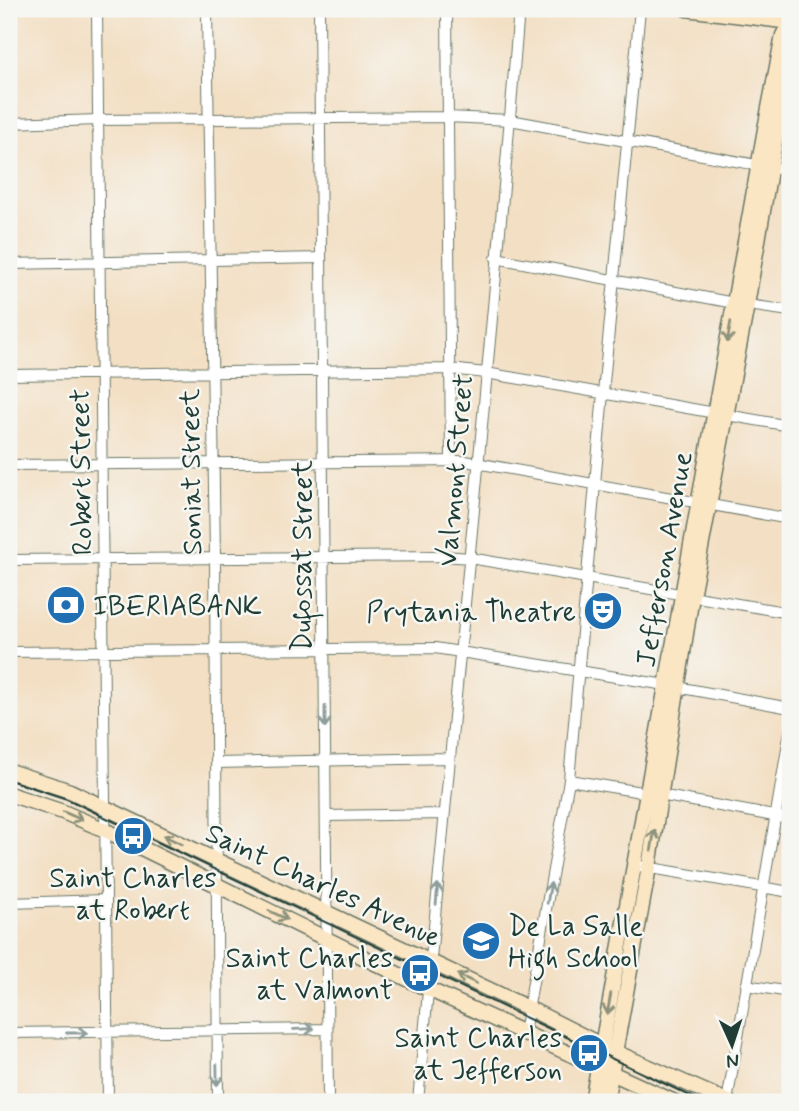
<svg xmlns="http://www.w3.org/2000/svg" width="799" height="1111" viewBox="0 0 799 1111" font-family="Mynerve,sans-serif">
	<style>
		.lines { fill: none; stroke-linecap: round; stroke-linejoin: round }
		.street-casing { stroke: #697666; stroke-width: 12 }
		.secondary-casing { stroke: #697666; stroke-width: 17 }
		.street { stroke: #fff; stroke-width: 10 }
		.secondary { stroke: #fbe6c4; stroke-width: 14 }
		.tram { stroke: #1f3d34; stroke-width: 2 }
		.oneway { stroke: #8d927c }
		.oneway2 { stroke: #8f9e9a }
		.labels { text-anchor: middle; stroke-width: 5; stroke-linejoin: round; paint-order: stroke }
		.street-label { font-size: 28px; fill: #1f3d34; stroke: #f6f6f2 }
		.poi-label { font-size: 28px; fill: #1f3d34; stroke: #f6f6f2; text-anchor: end }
	</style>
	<rect width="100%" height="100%" fill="#f6f6f2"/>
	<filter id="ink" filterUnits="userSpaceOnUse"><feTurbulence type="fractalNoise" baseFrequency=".0143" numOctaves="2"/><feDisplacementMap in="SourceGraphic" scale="14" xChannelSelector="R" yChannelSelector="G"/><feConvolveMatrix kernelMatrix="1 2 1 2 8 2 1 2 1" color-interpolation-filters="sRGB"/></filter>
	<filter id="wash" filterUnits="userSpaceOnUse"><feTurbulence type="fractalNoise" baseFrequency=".00686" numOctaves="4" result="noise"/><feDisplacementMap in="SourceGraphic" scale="28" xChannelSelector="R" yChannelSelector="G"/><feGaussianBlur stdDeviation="1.57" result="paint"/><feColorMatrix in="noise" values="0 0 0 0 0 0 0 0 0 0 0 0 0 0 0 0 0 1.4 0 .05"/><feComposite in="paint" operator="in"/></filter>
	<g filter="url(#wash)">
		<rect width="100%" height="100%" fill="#f3dfc3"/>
	</g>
	<g filter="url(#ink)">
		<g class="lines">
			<g class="street-casing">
				<path id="street" d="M97,9L108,1102
					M207,9L215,557L218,1102
					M319,9L328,1102
					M447,9L451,461
					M9,123L98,120L448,117L510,120L790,171
					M496,258L734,303L790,311
					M9,264L321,258
					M9,375L450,369L486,373L790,426
					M9,465L465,461L790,519
					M9,560L443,556L470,558L790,613
					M9,652L435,648L666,685L790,708
					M216,763L449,758
					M569,780L647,793
					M660,795L790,819
					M326,816L444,814
					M634,865L790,892
					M9,903L106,900
					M746,985L790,992
					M9,1033L327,1029
					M524,1033L569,780L603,393L640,9
					M418,1102C450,738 490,374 519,9
					M727,1102L790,731"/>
			</g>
			<g class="secondary-casing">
				<path id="secondary" d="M686,9L790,22
					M9,771L70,791L528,1008L615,1052L729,1102
					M9,794L63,812L105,830L428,989L675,1102
					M592,1102L765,129L783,35L790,27
					M606,1102L649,867L692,596L747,305L790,53"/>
			</g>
			<use href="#street" class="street"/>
			<use href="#secondary" class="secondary"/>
			<path class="tram" d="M9,780L67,799L703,1102"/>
		</g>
		<defs><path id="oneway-shaft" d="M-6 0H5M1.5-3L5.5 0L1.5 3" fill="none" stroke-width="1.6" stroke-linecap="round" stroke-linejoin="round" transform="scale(1.75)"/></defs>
		<g class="oneway">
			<use href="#oneway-shaft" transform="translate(729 332) rotate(100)"/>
			<use href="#oneway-shaft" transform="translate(73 816) rotate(23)"/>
			<use href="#oneway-shaft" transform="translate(173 840) rotate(-154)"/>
			<use href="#oneway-shaft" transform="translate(653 840) rotate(-81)"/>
			<use href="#oneway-shaft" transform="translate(278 915) rotate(26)"/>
			<use href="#oneway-shaft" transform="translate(467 979) rotate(-155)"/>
			<use href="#oneway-shaft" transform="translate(609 1004) rotate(100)"/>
		</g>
		<g class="oneway2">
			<use href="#oneway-shaft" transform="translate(325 717) rotate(90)"/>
			<use href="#oneway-shaft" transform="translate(549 893) rotate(-80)"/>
			<use href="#oneway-shaft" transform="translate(437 894) rotate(-85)"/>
			<use href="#oneway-shaft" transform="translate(304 1029) rotate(-2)"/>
			<use href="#oneway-shaft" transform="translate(77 1033)"/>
			<use href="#oneway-shaft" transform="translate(217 1075) rotate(89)"/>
		</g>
	</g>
	<defs>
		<g id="bank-disc" transform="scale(2.0125)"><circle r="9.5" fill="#1f6fb2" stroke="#f6f6f2"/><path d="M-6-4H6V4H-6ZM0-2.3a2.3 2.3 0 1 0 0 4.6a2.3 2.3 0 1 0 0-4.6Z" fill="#fff"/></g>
		<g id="theatre-disc" transform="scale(2.0125)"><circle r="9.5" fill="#1f6fb2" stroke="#f6f6f2"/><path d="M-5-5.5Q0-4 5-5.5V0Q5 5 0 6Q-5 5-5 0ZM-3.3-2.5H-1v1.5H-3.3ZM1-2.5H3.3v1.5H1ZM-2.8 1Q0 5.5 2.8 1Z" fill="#fff"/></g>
		<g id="bus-disc" transform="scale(2.0125)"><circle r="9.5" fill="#1f6fb2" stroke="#f6f6f2"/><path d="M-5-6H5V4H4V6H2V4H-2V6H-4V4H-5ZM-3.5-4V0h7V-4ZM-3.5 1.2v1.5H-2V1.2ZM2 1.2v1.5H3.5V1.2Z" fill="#fff"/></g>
		<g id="school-disc" transform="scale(2.0125)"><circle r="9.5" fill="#1f6fb2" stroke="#f6f6f2"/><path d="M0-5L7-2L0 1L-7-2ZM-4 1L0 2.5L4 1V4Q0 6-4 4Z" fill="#fff"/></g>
	</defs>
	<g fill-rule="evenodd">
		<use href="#bank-disc" x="66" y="605"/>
		<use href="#theatre-disc" x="603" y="611"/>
		<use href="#bus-disc" x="133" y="836"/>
		<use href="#school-disc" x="481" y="941"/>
		<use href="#bus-disc" x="420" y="973"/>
		<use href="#bus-disc" x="589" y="1053"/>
	</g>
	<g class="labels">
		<g class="street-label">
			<text transform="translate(454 470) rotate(-85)" y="10">Valmont Street</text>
			<text transform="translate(80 472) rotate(-91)" y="10">Robert Street</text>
			<text transform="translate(190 472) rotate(-91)" y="10">Soniat Street</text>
			<text transform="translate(301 556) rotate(-90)" y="10">Dufossat Street</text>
			<text transform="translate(663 559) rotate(-80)" y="10">Jefferson Avenue</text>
			<text transform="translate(324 884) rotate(25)" y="10">Saint Charles Avenue</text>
		</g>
		<g class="poi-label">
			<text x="93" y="615" text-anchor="start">IBERIABANK</text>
			<text x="576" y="621">Prytania Theatre</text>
			<text x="133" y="887" text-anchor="middle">Saint Charles<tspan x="133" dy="32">at Robert</tspan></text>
			<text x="508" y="935" text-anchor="start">De La Salle<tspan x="508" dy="32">High School</tspan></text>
			<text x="393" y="967">Saint Charles<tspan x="393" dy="32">at Valmont</tspan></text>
			<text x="562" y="1047">Saint Charles<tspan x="562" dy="32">at Jefferson</tspan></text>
		</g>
	</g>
	<rect width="799" height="1111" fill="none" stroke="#f6f6f2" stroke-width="35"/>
	<g transform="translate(732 1045) rotate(177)" stroke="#f6f6f2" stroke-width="5" paint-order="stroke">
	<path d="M0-5L12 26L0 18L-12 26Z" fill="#1f3d34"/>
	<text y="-10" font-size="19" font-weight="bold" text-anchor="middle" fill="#1f3d34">N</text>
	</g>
</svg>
